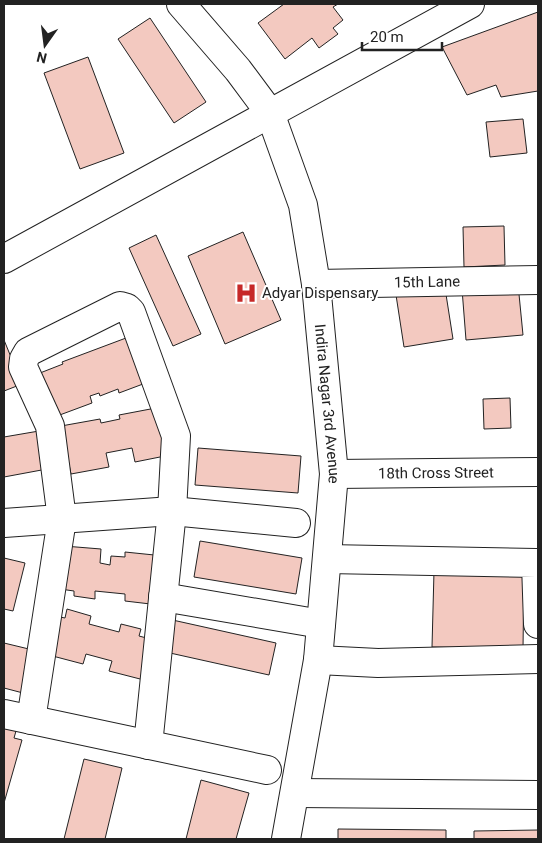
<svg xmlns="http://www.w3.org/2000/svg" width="542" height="843" viewBox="0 0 542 843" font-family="Roboto,sans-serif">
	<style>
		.building { fill: #f3c9c0; stroke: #222 }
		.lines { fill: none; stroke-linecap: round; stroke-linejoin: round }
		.minor-casing { stroke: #222; stroke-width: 30 }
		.minor { stroke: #fff; stroke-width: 28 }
		.labels { text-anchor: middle; stroke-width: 4; stroke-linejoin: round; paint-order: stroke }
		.street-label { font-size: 15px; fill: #222; stroke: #fff }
		.poi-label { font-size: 15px; fill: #222; stroke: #fff; text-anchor: start }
	</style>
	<rect width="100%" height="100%" fill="#fff"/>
	<path class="building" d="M284,4H338L333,7L343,20L333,28L338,34L319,48L312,38L285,59L258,23Z
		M538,12V91L501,97L496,85L467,95L442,47Z
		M150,18L206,102L174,123L118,39Z
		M88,57L124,153L80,169L44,73Z
		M523,119L527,153L490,157L486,122Z
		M504,226L505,265L464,267L463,227Z
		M243,232L281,320L225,344L188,256Z
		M156,235L201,334L173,346L129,248Z
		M518,284L523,335L466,340L462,289Z
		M445,288L453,339L404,347L396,295Z
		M134,335L151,381L119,393L118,389L100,396L99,393L90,396L92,403L57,416L40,373L63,364L62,362Z
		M4,340L22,384L4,391Z
		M510,398L511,428L484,429L483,399Z
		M161,407L170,455L135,462L132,448L106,453L109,467L71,474L61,426L100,419L101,423L120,419L119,415Z
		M39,431L47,469L4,477V437Z
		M198,448L301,456L298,493L195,485Z
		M200,541L302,558L296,594L194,577Z
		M64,546L101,549L100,563L110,565L111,556L125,557V552L164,556L159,605L125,601V594L95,591V599L74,596V591L60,589Z
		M4,558L25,563L13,611L4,609Z
		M434,571L524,572L523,649L432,647Z
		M67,609L91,616L89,624L119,632L121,624L141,629L139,636L154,640L144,680L109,671L112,661L86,654L83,664L45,654L55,616L65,618Z
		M168,619L276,643L269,675L161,651Z
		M4,643L33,650L23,693L4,688Z
		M4,728L16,731L14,738L22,740L4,803Z
		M84,759L122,768L105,839H64Z
		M201,780L249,793L236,839H186Z
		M338,829L446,830V839H338Z
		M538,830V839H474V831Z"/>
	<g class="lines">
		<g class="minor-casing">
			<g id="minor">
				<path id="s1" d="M181,4L238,70L270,113L303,205L316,284L334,474L318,660L286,839"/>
				<path d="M4,259L470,4"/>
				<path id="s2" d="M316,284L538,280"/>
				<path id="s3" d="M334,474L538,472"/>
				<path d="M4,523L172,511L296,523"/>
				<path d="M327,559L536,563L538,624"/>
				<path d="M163,597L321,624"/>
				<path d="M318,660L378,663L538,659"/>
				<path d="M4,714L267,770"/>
				<path d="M31,720L62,519L50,426L23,367L24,359L28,352L120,306L127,308L131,312L176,436L172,511L148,745"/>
				<path d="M296,793L538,795"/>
			</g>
		</g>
		<use href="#minor" class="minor"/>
	</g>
	<defs>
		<g id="hospital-bare" transform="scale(1.725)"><path d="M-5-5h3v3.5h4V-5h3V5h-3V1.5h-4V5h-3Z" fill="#c62828" stroke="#fff" stroke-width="2.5" paint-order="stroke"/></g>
	</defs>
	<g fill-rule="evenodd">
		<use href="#hospital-bare" x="246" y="293"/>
	</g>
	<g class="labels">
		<g class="street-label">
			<text dy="5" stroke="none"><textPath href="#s2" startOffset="111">15th Lane</textPath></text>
			<text dy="5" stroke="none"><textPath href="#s1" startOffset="439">Indira Nagar 3rd Avenue</textPath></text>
			<text dy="5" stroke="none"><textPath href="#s3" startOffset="102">18th Cross Street</textPath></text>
		</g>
		<g class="poi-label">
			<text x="262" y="298">Adyar Dispensary</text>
		</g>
	</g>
	<rect width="542" height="843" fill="none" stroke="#222222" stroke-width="10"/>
	<g transform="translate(45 45) rotate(194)" stroke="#ffffff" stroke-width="4" paint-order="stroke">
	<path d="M0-4L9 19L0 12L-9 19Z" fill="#222222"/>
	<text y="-8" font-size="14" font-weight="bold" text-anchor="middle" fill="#222222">N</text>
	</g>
	<path d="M362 42v8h80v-8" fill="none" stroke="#222222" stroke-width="2.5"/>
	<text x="370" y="42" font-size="15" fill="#222222" stroke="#ffffff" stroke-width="4" paint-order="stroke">20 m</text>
</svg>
